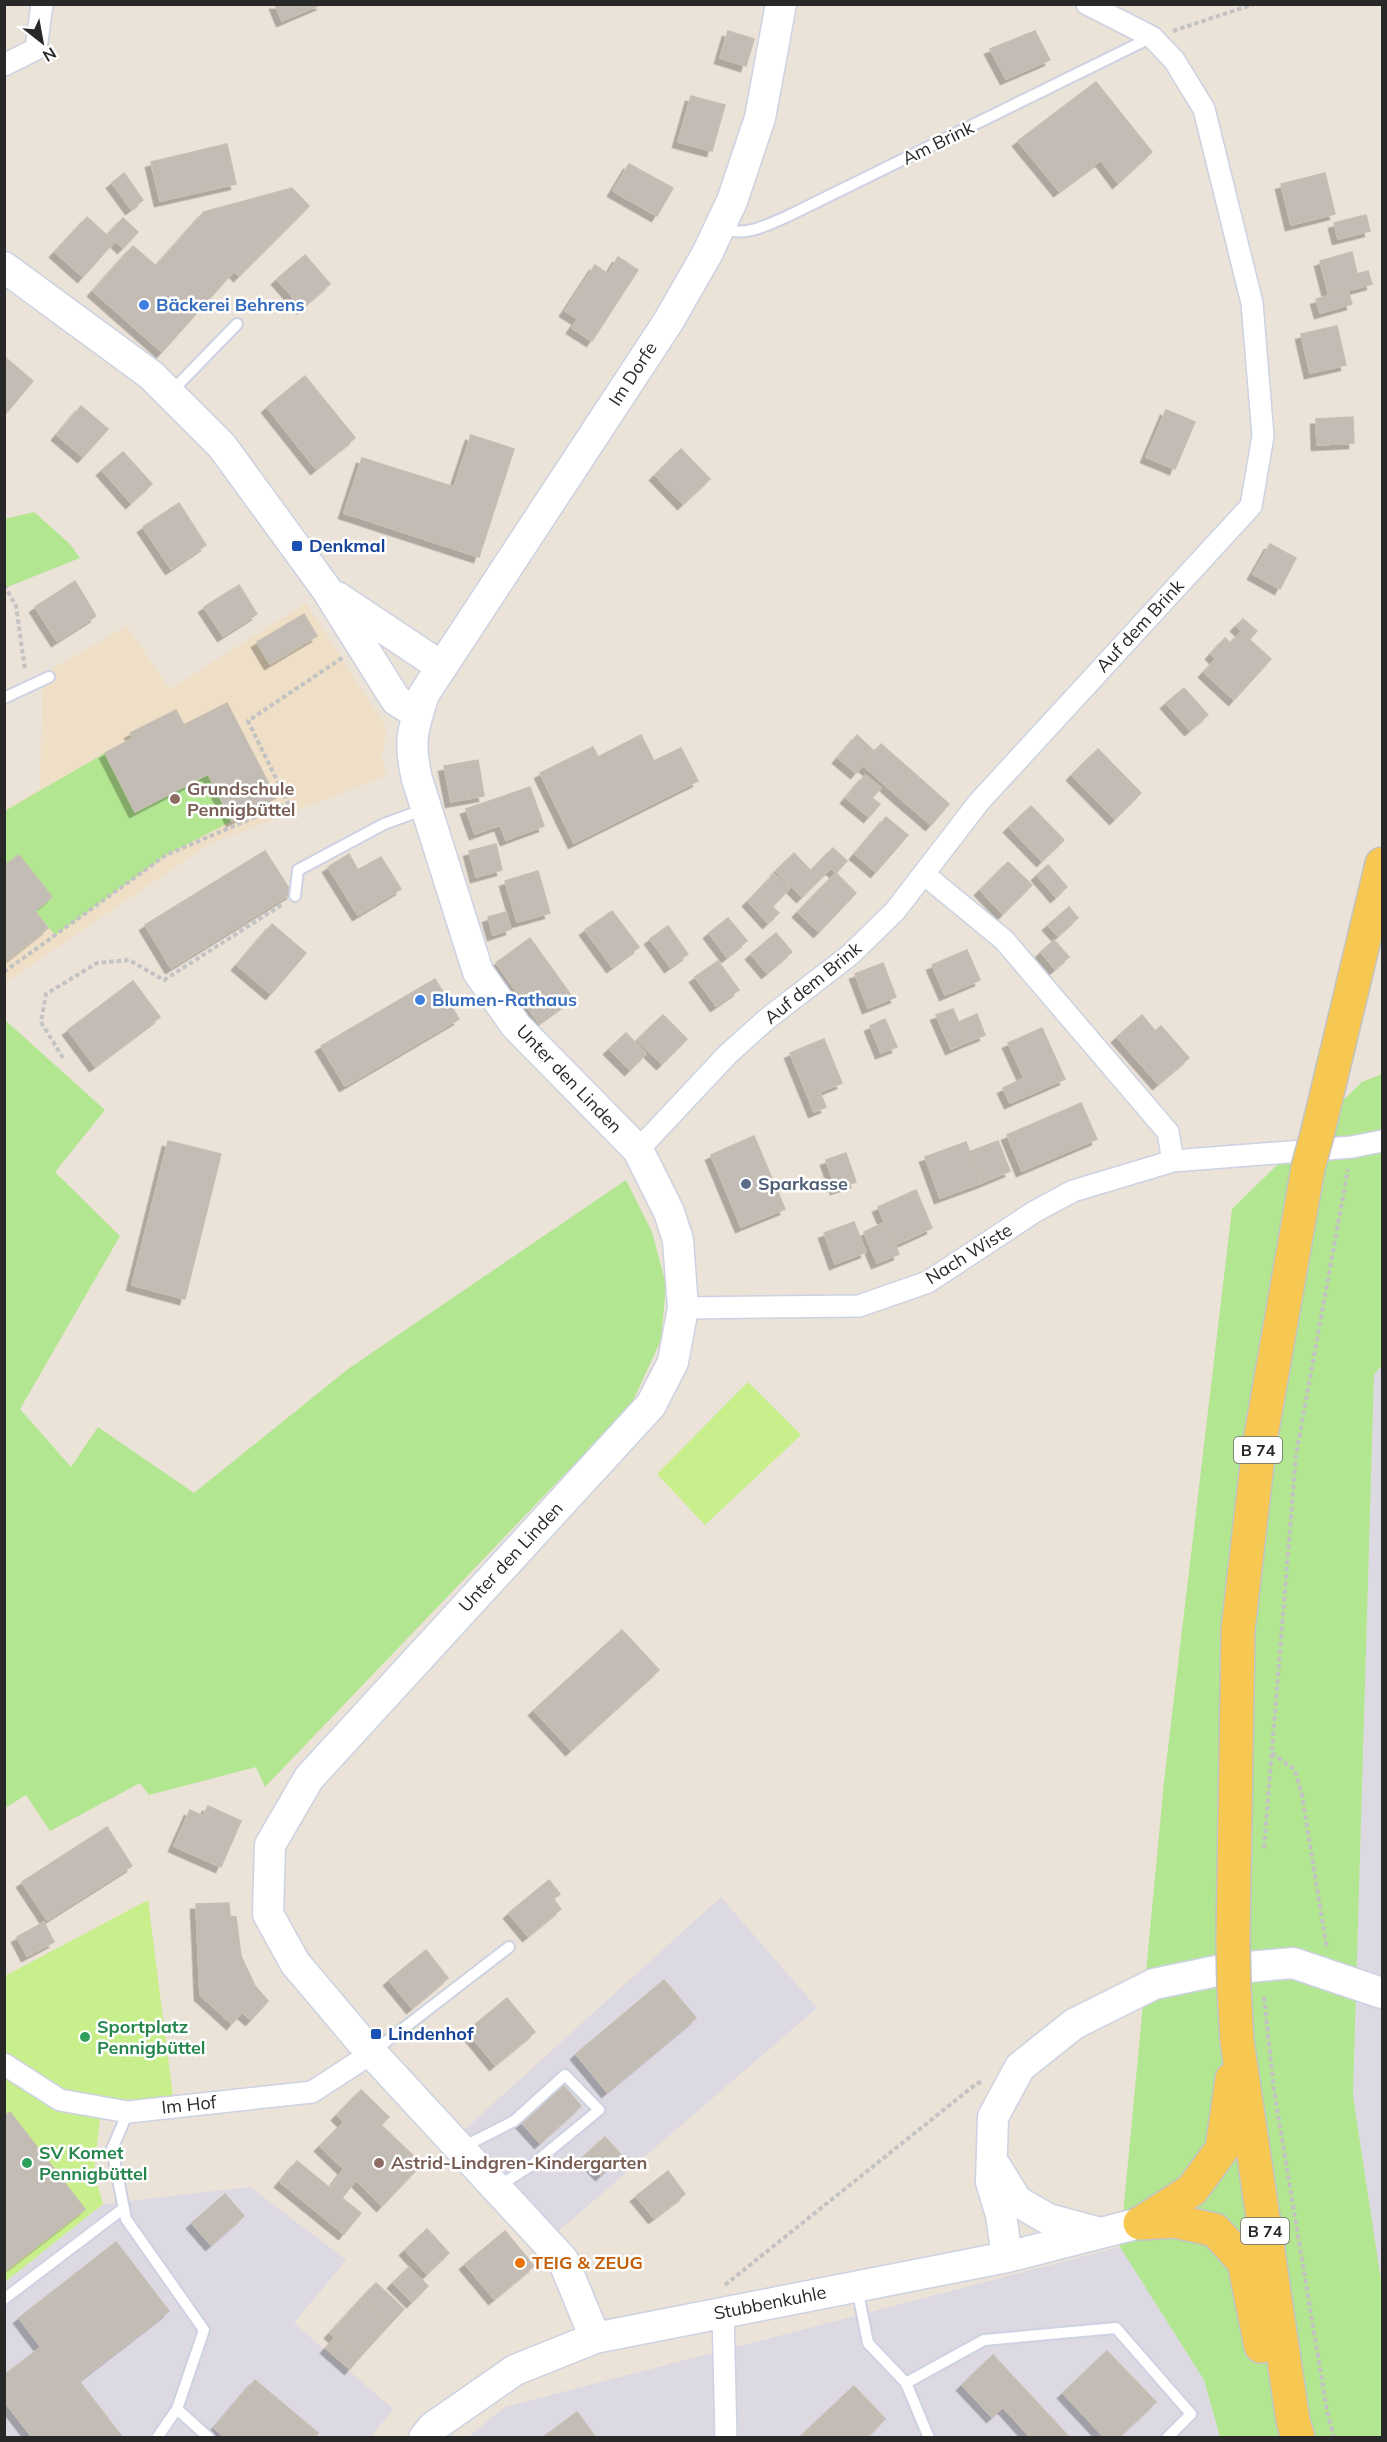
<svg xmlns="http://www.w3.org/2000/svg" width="1387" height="2442" viewBox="0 0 1387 2442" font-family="Mulish,sans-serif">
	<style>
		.industrial { fill: #dcd9e3 }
		.education { fill: #eedfc6 }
		.green { fill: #b2e691 }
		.pitch { fill: #c9ee8c }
		.building { fill: #c3bcb5; stroke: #c6beb2; stroke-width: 1.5; filter: url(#shadow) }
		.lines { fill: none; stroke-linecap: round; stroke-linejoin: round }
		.lane-casing { stroke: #cdd2e2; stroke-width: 14 }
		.street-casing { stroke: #cdd2e2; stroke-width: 24 }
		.secondary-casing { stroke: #cdd2e2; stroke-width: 33 }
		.primary-casing { stroke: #c3c3c3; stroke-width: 36 }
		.path { stroke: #c3c3c3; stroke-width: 4; stroke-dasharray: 4.5 3; stroke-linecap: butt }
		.lane { stroke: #fff; stroke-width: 10 }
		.street { stroke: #fff; stroke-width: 21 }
		.secondary { stroke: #fff; stroke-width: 30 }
		.primary { stroke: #f7c851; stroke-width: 33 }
		.primary-bridge-casing { stroke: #c3c3c3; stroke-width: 36; stroke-linecap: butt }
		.primary-bridge { stroke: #f7c851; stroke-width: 33 }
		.shop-dot { fill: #3f7fe0; stroke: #fff; stroke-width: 2 }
		.transit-dot { fill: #1a4fb4; stroke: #fff; stroke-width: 2 }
		.education-dot { fill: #8d6e63; stroke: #fff; stroke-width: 2 }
		.service-dot { fill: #5c6f8a; stroke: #fff; stroke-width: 2 }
		.leisure-dot { fill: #2e9e5b; stroke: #fff; stroke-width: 2 }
		.food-dot { fill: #e8710a; stroke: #fff; stroke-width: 2 }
		.labels { text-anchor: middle; stroke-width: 5; stroke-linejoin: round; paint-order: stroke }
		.shield { fill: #fff; stroke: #686868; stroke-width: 1.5 }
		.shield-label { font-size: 16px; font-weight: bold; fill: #282828 }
		.street-label { font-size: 18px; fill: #282828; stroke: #fff }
		.shop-label { font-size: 18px; font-weight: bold; fill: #366cbe; stroke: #fff; text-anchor: start }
		.transit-label { font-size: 18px; font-weight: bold; fill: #164399; stroke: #fff; text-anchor: start }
		.education-label { font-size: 18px; font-weight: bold; fill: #785e54; stroke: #fff; text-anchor: start }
		.service-label { font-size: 18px; font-weight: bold; fill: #4e5e75; stroke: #fff; text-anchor: start }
		.leisure-label { font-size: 18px; font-weight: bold; fill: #27864d; stroke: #fff; text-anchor: start }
		.food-label { font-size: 18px; font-weight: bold; fill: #c56008; stroke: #fff; text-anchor: start }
	</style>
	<defs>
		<filter id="shadow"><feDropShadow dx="-5.5" dy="5.5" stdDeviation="0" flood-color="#0004"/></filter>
	</defs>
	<rect width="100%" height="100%" fill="#ebe2d8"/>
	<path class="industrial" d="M1382,1365V2287L1353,2096L1374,1375Z
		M721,1897L817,2008L555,2234L463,2131Z
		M250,2187L346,2260L294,2323L393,2409L371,2437L5,2438V2282L103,2204Z
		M1120,2247L1204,2380L1220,2437L467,2438L505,2407Z"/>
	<path class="education" d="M306,603L387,729L382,755L386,776L209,844L5,983V809L40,789L43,674L127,626L170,689Z"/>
	<path class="green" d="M34,512L70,544L80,558L5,588V519Z
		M105,753L135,811L208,774L232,821L166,855L55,935L35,911L52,897L19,855L5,866V811Z
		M5,1020L105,1110L55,1172L120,1236L20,1409L71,1467L98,1427L194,1493L348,1369L626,1180L652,1232L666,1284L661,1340L631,1405L265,1787L256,1767L149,1795L140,1783L50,1831L26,1795L5,1808Z
		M1382,1074V1365L1374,1375L1353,2096L1382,2287V2437H1220L1204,2380L1120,2247L1164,1782L1232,1209L1362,1082Z"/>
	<path class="pitch" d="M748,1382L801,1435L705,1525L657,1474Z
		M148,1900L173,2097L102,2101L94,2171L103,2204L5,2282V1976Z"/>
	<path class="building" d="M275,4H322L282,21Z
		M728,31L754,39L746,66L720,58Z
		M1035,31L1050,60L1006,79L990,49Z
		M1096,82L1152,152L1118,183L1101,160L1059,191L1018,141Z
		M691,96L725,105L712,151L678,142Z
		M227,144L236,184L160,201L151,162Z
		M629,164L673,188L657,216L613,191Z
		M124,173L143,200L131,209L112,183Z
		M1325,173L1335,214L1291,225L1281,184Z
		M292,188L309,206L239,276L234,271L162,352L93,291L133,246L156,266L204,212Z
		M1366,215L1370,231L1338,239L1334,223Z
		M87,217L114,242L83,277L55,252Z
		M123,218L138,232L123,248L108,234Z
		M1352,252L1357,274L1368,271L1372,284L1329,296L1320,261Z
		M305,255L330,284L302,308L277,279Z
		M618,257L638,270L592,341L572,328L578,319L565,311L595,265L608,274Z
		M1348,291L1352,304L1320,313L1316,299Z
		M1337,326L1346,365L1310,373L1301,334Z
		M6,358L33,381L8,411L4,408Z
		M305,376L355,438L316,469L267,407Z
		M81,406L108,429L83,457L57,435Z
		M1166,410L1195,422L1175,469L1146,457Z
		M1353,417L1354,443L1317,445L1316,419Z
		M471,435L514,449L479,557L344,513L362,458L454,487Z
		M681,449L710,479L683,504L655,475Z
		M123,452L152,484L131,503L102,470Z
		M179,503L206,545L171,569L143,527Z
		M1270,544L1296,558L1280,589L1253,574Z
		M75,581L96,616L57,641L35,607Z
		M239,585L257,614L223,636L204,607Z
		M304,614L317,636L270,664L257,642Z
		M1243,619L1257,631L1250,639L1236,626Z
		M1241,632L1271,659L1234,700L1204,672L1216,659L1211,654L1225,638L1230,643Z
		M1184,688L1208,715L1190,730L1166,703Z
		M227,703L276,798L232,821L208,774L135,812L105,753L133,738L130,733L176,710L184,725Z
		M641,735L654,761L681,748L698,781L574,843L540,773L593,747L598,757Z
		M857,735L875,752L856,773L838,758Z
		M881,744L913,772L894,793L863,765Z
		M1098,749L1141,793L1115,819L1072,775Z
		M478,760L484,796L451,802L444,766Z
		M913,772L949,804L931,825L894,793Z
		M865,775L881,788L872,798L880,804L869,817L846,798Z
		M530,787L544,826L506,840L500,825L475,834L466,809Z
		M1031,806L1064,840L1042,861L1009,827Z
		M886,817L908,835L876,872L855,854Z
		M496,844L502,870L476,877L469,851Z
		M833,848L847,861L836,873L822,859Z
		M265,851L292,893L171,968L145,925Z
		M794,853L811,871L822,859L831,868L802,897L776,871Z
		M349,854L358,870L381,857L401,889L358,915L328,867Z
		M19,855L52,897L35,911L48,928L4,963V866Z
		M1008,862L1032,885L1003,914L980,890Z
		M1048,865L1067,887L1056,897L1037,875Z
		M538,871L550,913L517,922L505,881Z
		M836,873L856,893L838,912L817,892Z
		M774,874L790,888L772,907L757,892Z
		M757,892L779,913L768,923L748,901Z
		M817,892L838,912L819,932L798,912Z
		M1069,907L1078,918L1058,936L1048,925Z
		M612,911L639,947L612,967L585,930Z
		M506,912L511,929L493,935L488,917Z
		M728,918L747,941L727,957L709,933Z
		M272,924L306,953L271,994L237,965Z
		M668,926L688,954L670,967L650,939Z
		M776,933L792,952L767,973L751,954Z
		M530,938L573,998L539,1023L496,963Z
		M1054,940L1069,957L1055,969L1041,952Z
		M967,950L980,980L945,995L932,965Z
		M718,961L739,990L716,1006L695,977Z
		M883,963L896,997L868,1008L855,974Z
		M435,979L459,1019L345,1086L321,1046Z
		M133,981L160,1017L95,1066L68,1030Z
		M953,1009L967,1042L951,1049L936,1015Z
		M977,1014L985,1035L967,1042L959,1022Z
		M663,1015L687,1039L662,1064L637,1040Z
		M1142,1015L1155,1031L1161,1026L1189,1058L1158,1084L1117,1037Z
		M885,1019L897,1047L881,1053L870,1026Z
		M1042,1028L1065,1079L1010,1103L1003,1088L1024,1078L1008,1043Z
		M626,1033L646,1054L630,1070L609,1049Z
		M824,1039L842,1083L808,1097L790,1053Z
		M820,1092L826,1107L814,1112L808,1097Z
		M1081,1103L1097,1139L1022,1171L1007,1135Z
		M754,1136L785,1209L741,1227L711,1155Z
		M168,1141L221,1154L185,1299L132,1285Z
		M998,1141L1010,1171L981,1183L969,1152Z
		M966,1142L981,1183L940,1198L925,1157Z
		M846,1153L856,1182L836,1189L826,1160Z
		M916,1190L932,1228L895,1245L878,1207Z
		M854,1222L866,1252L835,1264L824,1233Z
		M885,1222L899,1254L877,1263L864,1232Z
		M622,1630L659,1670L571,1750L534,1710Z
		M208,1806L241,1821L221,1867L174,1846L190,1810L203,1816Z
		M107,1827L132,1866L47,1920L22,1882Z
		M549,1880L560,1894L553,1899L561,1909L528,1936L509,1913Z
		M229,1903L230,1916L236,1917L241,1956L255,1986L268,2001L251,2020L242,2012L232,2024L200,1995L196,1904Z
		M44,1922L54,1942L27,1956L17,1937Z
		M426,1950L448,1978L412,2008L389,1980Z
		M664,1980L696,2018L607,2092L576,2054Z
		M507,1998L535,2032L495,2065L467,2031Z
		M563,2085L581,2106L540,2143L521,2122Z
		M361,2090L389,2117L381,2125L422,2164L382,2206L356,2180L342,2198L361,2213L344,2234L280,2182L297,2161L330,2188L344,2169L320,2146L344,2122L337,2115Z
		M10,2112L85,2209L4,2272V2116Z
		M605,2137L622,2156L601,2175L583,2157Z
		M668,2171L685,2194L654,2218L636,2196Z
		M225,2194L244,2216L211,2245L192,2223Z
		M427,2229L449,2253L427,2274L405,2250Z
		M505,2231L534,2266L494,2299L465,2264Z
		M116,2242L169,2311L79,2381L123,2438H33L4,2401V2375L41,2347L19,2318Z
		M409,2267L428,2286L412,2302L393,2283Z
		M376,2283L404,2309L389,2325L361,2299Z
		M361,2299L389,2325L358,2359L330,2333Z
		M335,2338L358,2359L350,2369L326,2348Z
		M1107,2351L1156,2402L1118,2438H1105L1063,2393Z
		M993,2355L1070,2438H1031L1003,2407L992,2417L962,2385Z
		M255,2380L318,2433L315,2438H226L214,2428Z
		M854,2386L885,2419L866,2438H799Z
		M577,2412L596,2438H542Z"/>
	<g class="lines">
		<g class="lane-casing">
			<path id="lane" d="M723,228C744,238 767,225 788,216L1152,37
				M170,393L237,324
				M4,698L49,677
				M295,896L298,870L384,824L425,809
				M374,2051L509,1947
				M128,2112L112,2149L126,2219L204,2330L177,2409L157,2438
				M461,2148L514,2121L565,2075L599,2110L532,2165L497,2187
				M857,2288L868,2343L906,2383L929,2438
				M4,2299L124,2208
				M906,2383L984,2340L1116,2328L1191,2414L1167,2438
				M177,2409L209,2438"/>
		</g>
		<g class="street-casing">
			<path id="street" d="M4,65L36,49L42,4
				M925,875L1004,940L1168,1132L1173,1161
				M638,1150L728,1054L767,1019L850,955L895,911L979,802L1251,506L1263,436L1252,303L1204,109L1174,60L1152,37L1087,4
				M683,1308L859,1306L928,1282L1034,1212L1073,1191L1173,1161L1352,1147L1382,1141
				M4,2064L60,2100L128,2112L312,2092L372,2053
				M723,2311L726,2438"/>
		</g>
		<g class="secondary-casing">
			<path id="secondary" d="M4,267L151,375L222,446L327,590L396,700L418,714
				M337,597L442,667
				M996,2167L1017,2201L1048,2219L1100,2233
				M1007,2257L1001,2215L991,2182L993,2117L1020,2067L1074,2024L1154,1984L1226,1969L1293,1963L1382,1993
				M595,2338L563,2260L360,2040L295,1963L268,1914L270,1845L309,1778L651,1405L673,1362L683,1308L678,1240L669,1212L638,1150L516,1026L478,972L417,779C408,741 413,729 424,694L668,322L707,254L732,201L760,118L781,4
				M424,2438L433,2427L515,2370L595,2338L1007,2257L1140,2223"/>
		</g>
		<g class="primary-casing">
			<path id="primary" d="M1318,1131L1382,864
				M1233,1940L1238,1630L1259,1447L1308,1168
				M1234,1989L1237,2041L1293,2421L1298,2438
				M1140,2223L1174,2221L1215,2230L1244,2262L1261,2346
				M1141,2223L1192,2190L1222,2149L1232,2079"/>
		</g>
		<path class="path" d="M1173,31L1254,4
			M4,585L16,606L25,670
			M4,972L166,855L288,803L248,721L342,658
			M63,1058L41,1022L46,994L97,963L129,960L164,980L283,904
			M1272,1753L1295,1770L1302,1796L1327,1949
			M1264,1848L1296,1455L1348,1169
			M1264,1997L1274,2090L1327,2411L1334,2438
			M725,2285L976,2084L983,2081"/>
		<use href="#lane" class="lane"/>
		<use href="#street" class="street"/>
		<use href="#secondary" class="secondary"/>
		<use href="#primary" class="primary"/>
		<g class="primary-bridge-casing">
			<path id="primary-bridge" d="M1308,1168L1318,1131
				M1233,1940L1234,1989"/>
		</g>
		<use href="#primary-bridge" class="primary-bridge"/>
	</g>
	<g class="shop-dot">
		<circle cx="144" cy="305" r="6"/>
		<circle cx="420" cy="1000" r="6"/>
	</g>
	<g class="transit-dot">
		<rect x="291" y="540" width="12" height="12" rx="3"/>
		<rect x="370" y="2028" width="12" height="12" rx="3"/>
	</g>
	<g class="education-dot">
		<circle cx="175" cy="799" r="6"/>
		<circle cx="379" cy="2163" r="6"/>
	</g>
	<circle class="service-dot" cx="746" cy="1184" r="6"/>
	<g class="leisure-dot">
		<circle cx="85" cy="2037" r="6"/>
		<circle cx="27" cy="2163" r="6"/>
	</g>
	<circle class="food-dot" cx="520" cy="2263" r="6"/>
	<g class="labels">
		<g class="shield">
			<rect x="1234" y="1437" width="48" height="26" rx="4.5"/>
			<rect x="1241" y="2218" width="48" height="26" rx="4.5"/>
		</g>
		<g class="shield-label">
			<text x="1258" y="1456">B 74</text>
			<text x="1265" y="2237">B 74</text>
		</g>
		<g class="street-label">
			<text transform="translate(938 143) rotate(-26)" y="6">Am Brink</text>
			<text transform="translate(633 374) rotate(-57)" y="6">Im Dorfe</text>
			<text transform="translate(1140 626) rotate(-47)" y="6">Auf dem Brink</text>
			<text transform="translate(813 983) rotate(-39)" y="6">Auf dem Brink</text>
			<text transform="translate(569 1079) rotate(46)" y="6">Unter den Linden</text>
			<text transform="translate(969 1254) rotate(-32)" y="6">Nach Wiste</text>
			<text transform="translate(511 1557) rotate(-47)" y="6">Unter den Linden</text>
			<text transform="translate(189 2105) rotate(-6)" y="6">Im Hof</text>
			<text transform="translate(770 2303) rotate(-11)" y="6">Stubbenkuhle</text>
		</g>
		<g class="shop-label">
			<text x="156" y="311">Bäckerei Behrens</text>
			<text x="432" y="1006">Blumen-Rathaus</text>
		</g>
		<g class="transit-label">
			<text x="309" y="552">Denkmal</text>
			<text x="388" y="2040">Lindenhof</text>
		</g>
		<g class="education-label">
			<text x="187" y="795">Grundschule<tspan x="187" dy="21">Pennigbüttel</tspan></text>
			<text x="391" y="2169">Astrid-Lindgren-Kindergarten</text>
		</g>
		<g class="service-label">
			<text x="758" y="1190">Sparkasse</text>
		</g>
		<g class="leisure-label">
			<text x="97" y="2033">Sportplatz<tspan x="97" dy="21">Pennigbüttel</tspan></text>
			<text x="39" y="2159">SV Komet<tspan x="39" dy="21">Pennigbüttel</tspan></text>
		</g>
		<g class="food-label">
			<text x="532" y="2269">TEIG &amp; ZEUG</text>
		</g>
	</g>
	<rect width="1387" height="2442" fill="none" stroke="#282828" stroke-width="12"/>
	<g transform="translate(42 42) rotate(149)" stroke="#ffffff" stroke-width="4.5" paint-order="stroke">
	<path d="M0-4.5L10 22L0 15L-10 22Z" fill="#282828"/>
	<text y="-9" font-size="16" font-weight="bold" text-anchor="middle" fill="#282828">N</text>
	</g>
</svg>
